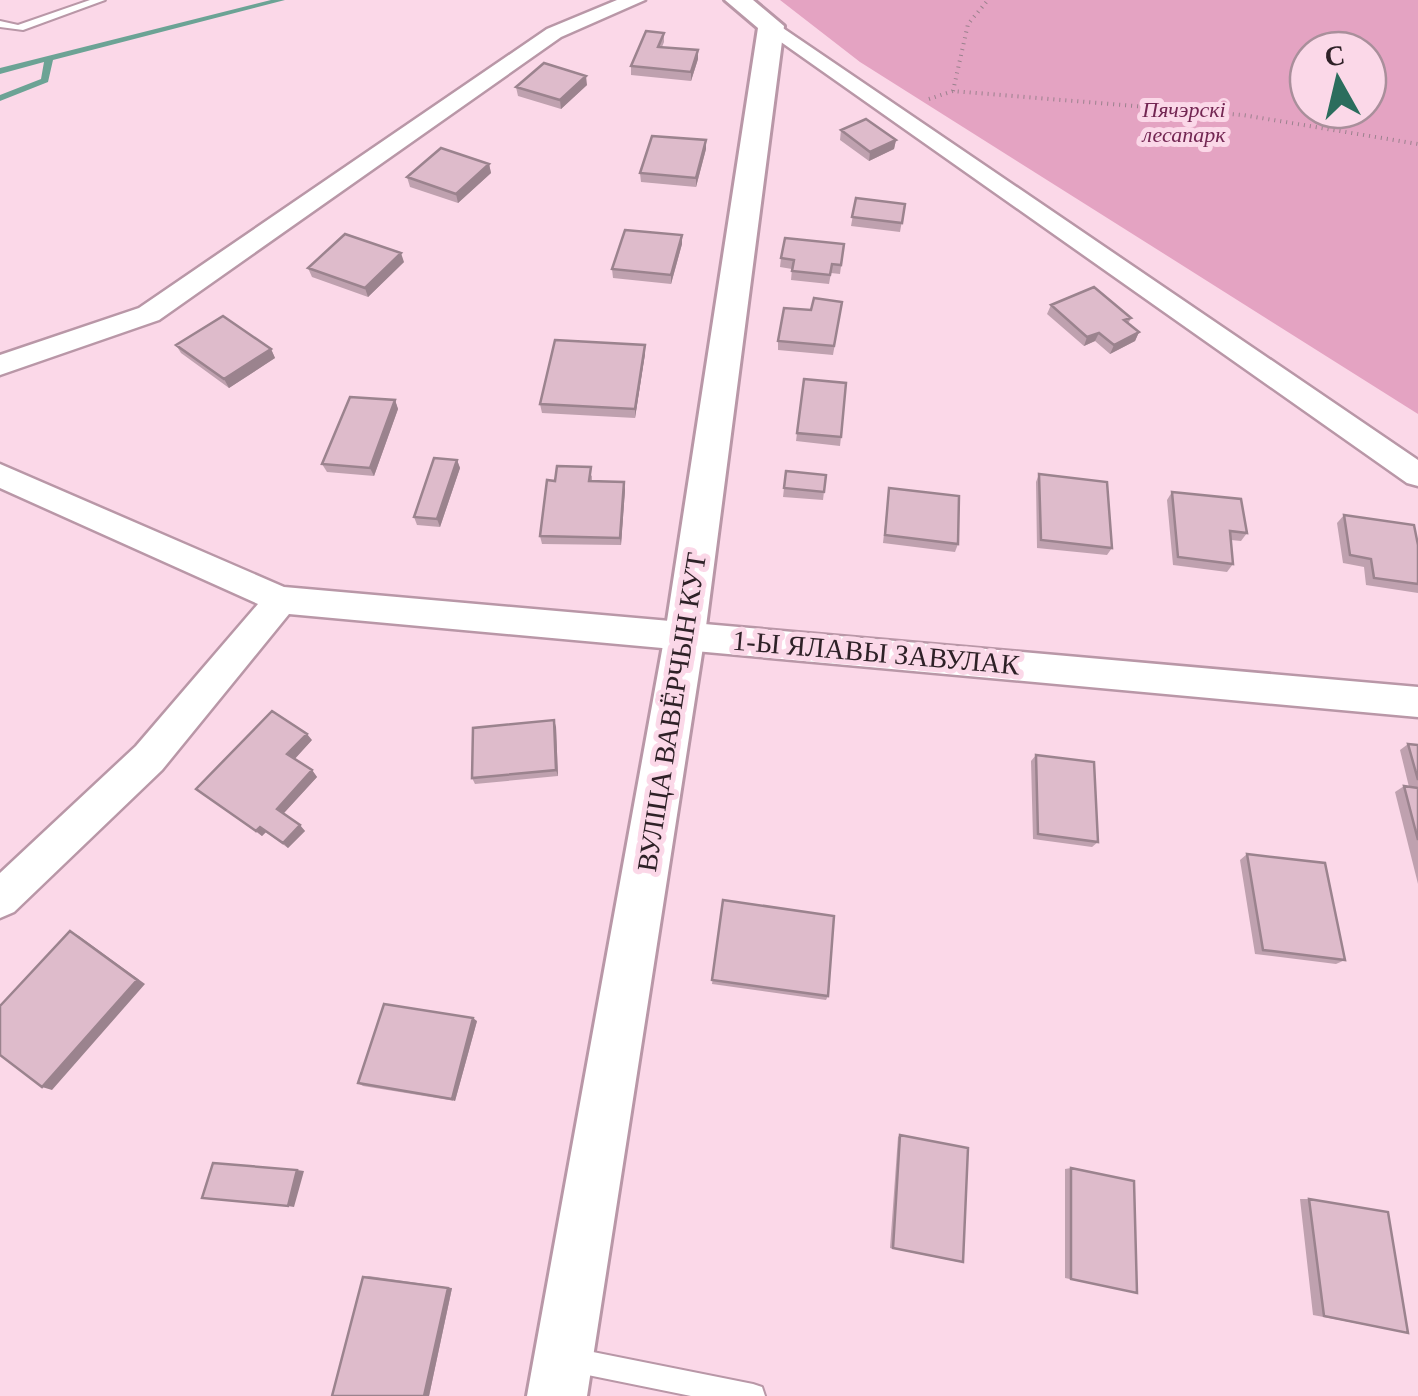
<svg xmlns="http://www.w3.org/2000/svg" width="1418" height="1396" viewBox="0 0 1418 1396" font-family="'Times New Roman',serif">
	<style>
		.green { fill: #e4a3c2; fill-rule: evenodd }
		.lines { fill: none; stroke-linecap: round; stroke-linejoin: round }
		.stream { fill: #6ca395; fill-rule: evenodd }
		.service-casing { stroke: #b997a7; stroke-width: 4 }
		.minor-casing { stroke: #b997a7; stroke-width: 5 }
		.tertiary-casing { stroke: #b997a7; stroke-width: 6 }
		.path { stroke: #9a818d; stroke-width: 4; stroke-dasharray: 1 5; stroke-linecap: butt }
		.service { fill: #fff; fill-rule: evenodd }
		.minor { fill: #fff; fill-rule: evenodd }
		.tertiary { fill: #fff; fill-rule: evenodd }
		.wall { fill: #bfa1af }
		.shaded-wall { fill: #9b838e }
		.building { fill: #debbcb; stroke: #9b838e; stroke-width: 2.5 }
		.labels { text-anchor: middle; stroke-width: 10; stroke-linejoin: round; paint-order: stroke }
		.far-park-label { font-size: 22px; font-style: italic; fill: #732652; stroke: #fbd8e8 }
		.street-label { font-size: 28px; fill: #2e2127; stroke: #fbd8e8 }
	</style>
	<rect width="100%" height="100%" fill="#fbd8e8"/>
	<path class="green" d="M780,0H1418V414L860,62ZM1368,50V110H1308V50Z"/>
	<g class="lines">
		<path class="stream" d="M271,0H285L53,60L48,82L0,101V95L41,79L44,62L0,74V68Z"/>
		<g class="service-casing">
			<path id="service" d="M90,0H105L23,30L0,27V21L18,25Z
				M568,1347L753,1384L762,1387L765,1396H691L568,1371L559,1368L556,1359L559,1350Z"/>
		</g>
		<g class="minor-casing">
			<path id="minor" d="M617,0H645L561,37L159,320L0,375V355L139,308L547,29Z
				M771,20L1418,460V486L1407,483L764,30L761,26Z
				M0,464L284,587L1418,687V717L289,614L162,770L14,912L0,918V873L136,746L258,604L0,488Z"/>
		</g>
		<g class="tertiary-casing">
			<path id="tertiary" d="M725,0H753L784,26L705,634L587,1396H527L665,634L758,28Z"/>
		</g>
		<path class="path" d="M953,91L968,24L988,0
			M929,99L953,91L1243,115L1418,144"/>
		<use href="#service" class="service"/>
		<use href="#minor" class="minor"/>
		<use href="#tertiary" class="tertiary"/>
	</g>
	<path class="wall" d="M664,33V42L662,47L698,59L691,81L631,75V66Z
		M587,85L561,109L518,96L516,87Z
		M841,130L896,140L894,149L869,161L840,140Z
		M706,149L696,187L641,182L640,173Z
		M489,164L491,173L458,203L410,187L407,177Z
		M856,198L905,204L900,232L851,226Z
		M682,235V244L671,284L613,278L612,269Z
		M844,244L840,274L831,273L829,284L791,280L792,269L780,267L781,258Z
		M404,262L368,297L312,277L308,268Z
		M842,302L833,355L778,350V341L811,310Z
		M1051,305L1131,318L1128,324L1139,332L1135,341L1110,354L1095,341L1084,346L1047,314Z
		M176,345L271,349L275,358L229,388L181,353Z
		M645,345V354L635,418L542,413L540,404Z
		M804,379L841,437L840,446L796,441Z
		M395,400L398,409L374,476L327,472L322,464Z
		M457,460L460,468L440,527L417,525L414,517Z
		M786,471L826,475L823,500L783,497Z
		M1039,474L1112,548L1107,555L1037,548L1036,482Z
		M592,475V481L624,482L625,490L621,545L542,544L540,536Z
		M889,488L958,544L955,552L883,543Z
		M1172,492L1247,533L1241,541L1231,540L1233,564L1227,572L1173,565L1167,500Z
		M1344,515L1418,545V593L1366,585L1364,567L1343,563L1337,523Z
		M556,727L558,776L475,784L472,778Z
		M312,740L294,759L312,770L317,777L284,813L305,831L288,848L266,832L262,836L196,789Z
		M1408,744L1418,745V884L1395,792L1404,786L1409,787L1400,750Z
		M1036,755L1098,842L1092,847L1033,839L1031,761Z
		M1247,854L1345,960L1336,964L1255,954L1240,860Z
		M723,900L828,996L826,1000L712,984Z
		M477,1021L455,1101L363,1086L358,1083Z
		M900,1135L959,1262L890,1248L898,1137Z
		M1071,1168L1137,1293L1065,1278V1169Z
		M1300,1199H1309L1408,1333L1313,1315Z
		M369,1276L452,1288L429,1396H332L363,1277Z"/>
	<path class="shaded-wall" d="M698,50V59L691,81V72Z
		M586,76L587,85L561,109L560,100Z
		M706,140V149L696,187V178Z
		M896,140L894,149L869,161L870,152Z
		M489,164L491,173L458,203L456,194Z
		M682,235V244L671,284V275Z
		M401,253L404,262L368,297L365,288Z
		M1139,332L1135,341L1110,354L1114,345Z
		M1099,333L1095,341L1084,346L1087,337Z
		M645,345V354L635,418V409Z
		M271,349L275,358L229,388L224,379Z
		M395,400L398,409L374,476L370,468Z
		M457,460L460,468L440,527L437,519Z
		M624,482L625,490L621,545L620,538Z
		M554,720L556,727L558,776L556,770Z
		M307,734L312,740L293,761L287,754Z
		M312,770L317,777L283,814L277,809Z
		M300,825L305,831L288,848L283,843Z
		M260,827L266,832L262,836L256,831Z
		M70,931L79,936L145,984L52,1090L42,1087Z
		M473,1018L477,1021L455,1101L452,1099Z
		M297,1170L304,1171L294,1207L288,1206Z
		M448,1288H452L429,1396H424Z"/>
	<path class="building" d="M646,31L664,33L658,47L698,50L691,72L631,66Z
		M544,63L586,76L560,100L516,87Z
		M866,119L896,140L870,152L841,130Z
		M652,136L706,140L696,178L640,173Z
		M441,148L489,164L456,194L407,177Z
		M856,198L905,204L902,223L852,217Z
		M625,230L682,235L671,275L612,269Z
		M345,234L401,253L365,288L308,268Z
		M785,238L844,244L841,265L832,264L830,275L792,271L794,260L781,258Z
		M1094,287L1131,318L1124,320L1139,332L1114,345L1099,333L1087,337L1051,305Z
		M814,298L842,302L834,346L778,341L784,308L811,310Z
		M223,316L271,349L224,379L176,345Z
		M555,340L645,345L635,409L540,404Z
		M804,379L846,383L841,437L797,433Z
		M350,397L395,400L370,468L322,464Z
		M434,458L457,460L437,519L414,517Z
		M557,466L591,467L589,481L624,482L620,538L540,536L547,480L555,481Z
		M786,471L826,475L824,492L784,488Z
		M1039,474L1107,482L1112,548L1041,540Z
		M889,488L959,496L958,544L885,535Z
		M1172,492L1241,499L1247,533L1230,531L1233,564L1178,557Z
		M1344,515L1414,525L1418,545V584L1374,578L1371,559L1350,555Z
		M272,711L307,734L287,754L312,770L277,809L300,825L283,843L260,827L256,831L196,789Z
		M554,720L556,770L472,778L473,728Z
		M1408,744L1418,745V780Z
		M1036,755L1094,762L1098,842L1038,834Z
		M1404,786L1418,788V840Z
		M1247,854L1325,863L1345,960L1263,950Z
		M723,900L834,916L828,996L712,980Z
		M70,931L137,980L42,1087L0,1055V1006Z
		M384,1004L473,1018L452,1099L358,1083Z
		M900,1135L968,1148L963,1262L893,1248Z
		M213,1163L297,1170L288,1206L202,1198Z
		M1071,1168L1134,1181L1137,1293L1071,1279Z
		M1309,1199L1388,1212L1408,1333L1324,1316Z
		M363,1277L448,1288L424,1396H332Z"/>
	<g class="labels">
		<g class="far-park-label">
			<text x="1184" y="117">Пячэрскі<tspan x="1184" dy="25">лесапарк</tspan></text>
		</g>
		<g class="street-label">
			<text transform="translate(876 652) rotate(5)" y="10">1-Ы ЯЛАВЫ ЗАВУЛАК</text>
			<text transform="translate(671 712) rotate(-81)" y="10">ВУЛІЦА ВАВЁРЧЫН КУТ</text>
		</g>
	</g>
	<g transform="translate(1338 80) rotate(352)"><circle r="48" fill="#fbd8e8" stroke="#a98f9b" stroke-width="2.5"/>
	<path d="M0-8L18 38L0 25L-18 38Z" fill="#2b6d5d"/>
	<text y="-15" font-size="28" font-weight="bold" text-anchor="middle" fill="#2e2127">С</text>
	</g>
</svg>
